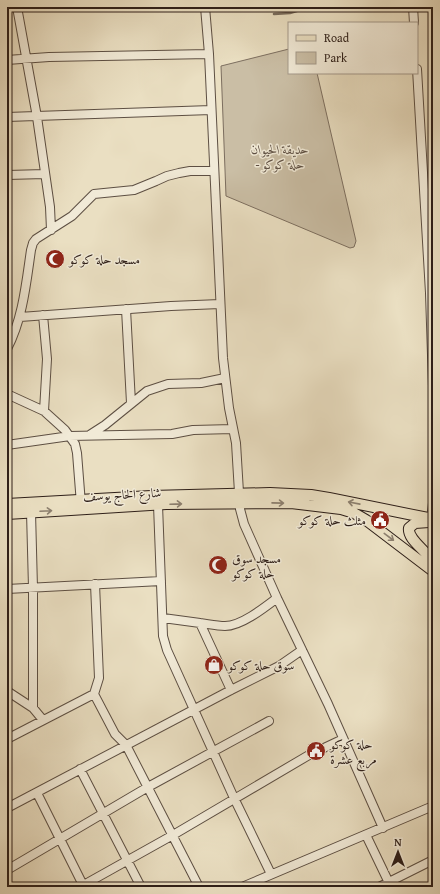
<svg xmlns="http://www.w3.org/2000/svg" width="440" height="894" viewBox="0 0 440 894" font-family="'Gentium Book Plus',Amiri,serif">
	<style>
		.green { fill: #cabea5; stroke: #7c6e5f }
		.lines { fill: none; stroke-linecap: round; stroke-linejoin: round }
		.stream { stroke: #786b5c; stroke-width: 2.5 }
		.minor-casing { stroke: #5d4f43; stroke-width: 10 }
		.major-casing { stroke: #2e1f19; stroke-width: 12 }
		.minor { stroke: #f1ead7; stroke-width: 8 }
		.major { stroke: #eadfc2; stroke-width: 10 }
		.oneway { stroke: #8c7f6e }
		.labels { text-anchor: middle; stroke-width: 3; stroke-linejoin: round; paint-order: stroke }
		.park-label { font-size: 13px; font-style: italic; fill: #5d4f43; stroke: #f1ead7 }
		.poi-label { font-size: 13px; fill: #2e1f19; stroke: #f1ead7; text-anchor: start }
		.street-label { font-size: 13px; fill: #2e1f19; stroke: #f1ead7 }
	</style>
	<rect width="100%" height="100%" fill="#eadfc2"/>
	<filter id="stains"><feTurbulence type="fractalNoise" baseFrequency=".005" numOctaves="4"/><feColorMatrix values="0 0 0 0 .2 0 0 0 0 .09 0 0 0 0 .02 0 0 0 .5 -.17"/></filter>
	<radialGradient id="worn" r=".72"><stop offset=".6" stop-color="#630" stop-opacity="0"/><stop offset="1" stop-color="#630" stop-opacity=".3"/></radialGradient>
	<path class="green" d="M289,49V73H317L356,241L354,247L350,248L226,196L221,66Z"/>
	<g class="lines">
		<path class="stream" d="M274,14L290,13L310,7"/>
		<g class="minor-casing">
			<path id="minor" d="M17,7L37,117L50,207L51,230
				M205,7L209,54L223,358L229,408L236,443L240,509L244,524L277,598L328,704L383,828
				M413,7L414,23
				M7,60L49,57L209,54
				M417,69L430,293L433,386
				M7,117L211,110
				M7,175L45,174
				M126,309L131,403
				M43,315L47,359L44,411
				M20,317L171,306L220,304
				M7,349C23,318 26,284 31,250L33,243L36,239L72,216L94,194L134,190L156,181L167,176L179,173L190,171H214
				M7,394L44,411L65,430L75,444L77,453L81,504
				M91,434L105,425L147,391L168,384L201,383L225,378
				M7,445L70,436L172,434L193,430L233,429
				M158,505L163,636L167,650L234,798L271,874
				M31,512L33,588V708L43,720
				M431,519L433,503
				M95,584L99,678L94,694L115,734L126,745L199,887
				M7,589L161,581
				M163,618L200,623L231,690
				M200,623C208,624 217,626 225,626C241,626 264,608 277,598
				M7,691L33,708
				M7,739L94,694
				M80,769L141,887
				M37,793L84,887
				M7,808L231,690L279,666L302,650
				M366,835L391,887
				M7,870L148,787L269,721
				M80,887L173,835L309,755L343,739
				M242,887L433,806
				M379,887L433,860"/>
		</g>
		<g class="major-casing">
			<path id="major" d="M7,504L151,496L270,493L311,495L329,498L433,519
				M7,514L166,504L291,503L341,509L354,513L366,520L433,571
				M429,522L415,523L409,528C407,540 428,551 433,563"/>
		</g>
		<use href="#minor" class="minor"/>
		<use href="#major" class="major"/>
	</g>
	<defs><path id="oneway-shaft" d="M-6 0H5M1.5-3L5.5 0L1.5 3" fill="none" stroke-width="1.6" stroke-linecap="round" stroke-linejoin="round"/></defs>
	<g class="oneway">
		<use href="#oneway-shaft" transform="translate(278 503) rotate(1)"/>
		<use href="#oneway-shaft" transform="translate(354 503) rotate(-169)"/>
		<use href="#oneway-shaft" transform="translate(176 504) rotate(-2)"/>
		<use href="#oneway-shaft" transform="translate(46 511) rotate(-3)"/>
		<use href="#oneway-shaft" transform="translate(389 537) rotate(37)"/>
	</g>
	<defs>
		<g id="mosque-disc" transform="scale(1)"><circle r="9.5" fill="#8f2418" stroke="#f1ead7"/><path d="M3.5-4.9A6 6 0 1 0 3.5 4.9A5 5 0 1 1 3.5-4.9Z" fill="#fff"/></g>
		<g id="civic-disc" transform="scale(1)"><circle r="9.5" fill="#8f2418" stroke="#f1ead7"/><path d="M-.6-6.5H3V-4.5H.6V-3L4-1V1h2V6H-6V1h2V-1L-.6-3ZM-1.2 2.5V6h2.4V2.5Z" fill="#fff"/></g>
		<g id="shop-disc" transform="scale(1)"><circle r="9.5" fill="#8f2418" stroke="#f1ead7"/><path d="M-5-2.5h2.3a2.7 3.5 0 0 1 5.4 0H5L5.5 6h-11ZM-1.5-2.5h3a1.5 2.3 0 0 0-3 0Z" fill="#fff"/></g>
	</defs>
	<g fill-rule="evenodd">
		<use href="#mosque-disc" x="55" y="259"/>
		<use href="#civic-disc" x="380" y="520"/>
		<use href="#mosque-disc" x="218" y="565"/>
		<use href="#shop-disc" x="214" y="665"/>
		<use href="#civic-disc" x="316" y="751"/>
	</g>
	<g class="labels">
		<g class="park-label">
			<text x="280" y="154">حديقة الحيوان<tspan x="280" dy="15">- حلة كوكو</tspan></text>
		</g>
		<g class="poi-label">
			<text x="69" y="264">مسجد حلة كوكو</text>
			<text x="366" y="525" text-anchor="end">مثلث حلة كوكو</text>
			<text x="232" y="563">مسجد سوق<tspan x="232" dy="15">حلة كوكو</tspan></text>
			<text x="228" y="670">سوق حلة كوكو</text>
			<text x="330" y="749">حلة كوكو<tspan x="330" dy="15">مربع عشرة</tspan></text>
		</g>
		<g class="street-label">
			<text transform="translate(122 494) rotate(-3)" y="5">شارع الحاج يوسف</text>
		</g>
	</g>
	<rect width="440" height="894" fill="none" stroke="#eadfc2" stroke-width="24"/>
	<rect x="8" y="8" width="424" height="878" fill="none" stroke="#2e1f19" stroke-width="2"/>
	<rect x="12" y="12" width="416" height="870" fill="none" stroke="#2e1f19"/>
	<rect x="288" y="22" width="130" height="52" fill="#f1ead7" stroke="#a3998b"/>
	<rect x="296" y="35" width="20" height="6" fill="#eadfc2" stroke="#a3998b"/>
	<text x="324" y="42" font-size="12" fill="#2e1f19">Road</text>
	<rect x="296" y="52" width="20" height="12" fill="#cabea5" stroke="#a3998b"/>
	<text x="324" y="62" font-size="12" fill="#2e1f19">Park</text>
	<g transform="translate(398 852)" stroke="#f1ead7" stroke-width="3" paint-order="stroke">
	<path d="M0-3L7 15L0 10L-7 15Z" fill="#2e1f19"/>
	<text y="-6" font-size="11" font-weight="bold" text-anchor="middle" fill="#2e1f19">N</text>
	</g>
	<rect width="100%" height="100%" filter="url(#stains)"/>
	<rect width="100%" height="100%" fill="url(#worn)"/>
</svg>
